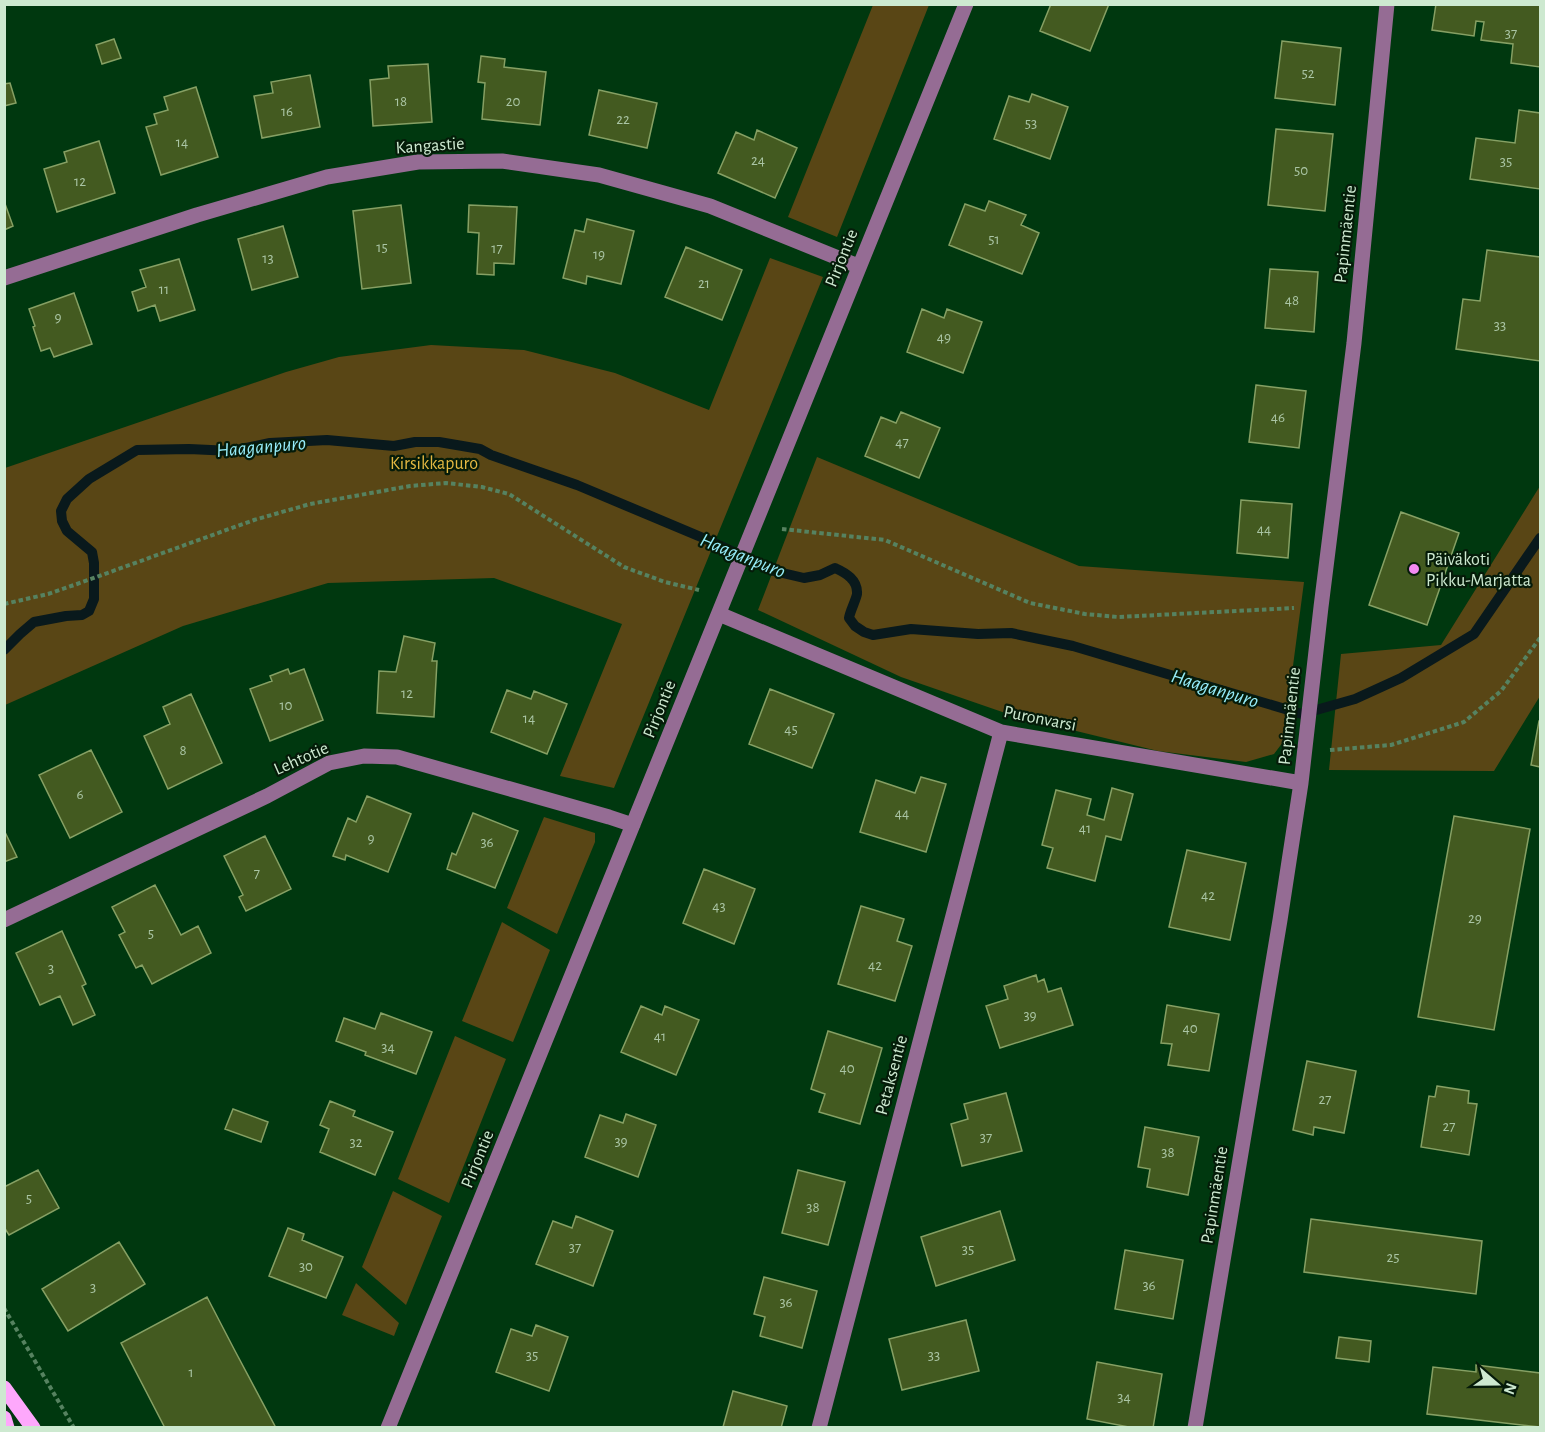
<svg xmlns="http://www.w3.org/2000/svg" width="1545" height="1432" viewBox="0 0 1545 1432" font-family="'Alegreya Sans',sans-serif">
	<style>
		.green { fill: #594615 }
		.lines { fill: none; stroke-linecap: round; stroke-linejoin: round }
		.stream { stroke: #09191c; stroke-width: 10 }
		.building { fill: #435a20; stroke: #86a064; stroke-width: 1.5 }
		.path { stroke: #568260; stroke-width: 4; stroke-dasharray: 4.5 3; stroke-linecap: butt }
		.minor { stroke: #956c94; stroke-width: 15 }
		.major { stroke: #fea8fc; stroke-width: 15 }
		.poi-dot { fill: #f38af1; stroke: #051b09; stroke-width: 2 }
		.labels { text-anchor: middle; stroke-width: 4.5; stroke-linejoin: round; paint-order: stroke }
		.number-label { font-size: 15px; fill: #aac5a4 }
		.street-label { font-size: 18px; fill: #cde9d0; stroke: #051b09 }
		.park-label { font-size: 18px; fill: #e4b842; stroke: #051b09 }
		.poi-label { font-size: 18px; fill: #cde9d0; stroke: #051b09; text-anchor: start }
		.water-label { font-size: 20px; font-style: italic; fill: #96ecf9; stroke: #051b09 }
	</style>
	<rect width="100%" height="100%" fill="#00380f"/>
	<path class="green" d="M873,5H929L837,237L788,217Z
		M770,258L823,277L614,788L560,776L622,624L494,578L328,583L183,626L5,705V468L286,372L339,357L431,345L524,350L615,373L709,410Z
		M817,457L1079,566L1304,582L1283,742L1274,754L1246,762L1158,751L1011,715L901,677L758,610Z
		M1540,486V696L1494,771L1329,770L1341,654L1441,645Z
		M544,817L595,833V842L557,934L507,908Z
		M502,922L550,950L513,1042L462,1021Z
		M455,1036L506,1059L449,1203L398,1179Z
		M393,1191L442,1216L406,1305L362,1267Z
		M356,1283L399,1323L394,1336L342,1315Z"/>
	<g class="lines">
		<path class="stream" d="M4,650L20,634L34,622L66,616L82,615L89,611L94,599V563L92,552L67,531L62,521L61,511L67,499L89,479L137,450L189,449L232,451L270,443L327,440L394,446L415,442H439L480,449L491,455L577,485L708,540L774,571L804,578L820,575L835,568C846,573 858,580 857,594C856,600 850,611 849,618L855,626L864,632L873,635L911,629L978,634L1011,633L1073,646L1302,714L1355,699L1401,678L1474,634L1540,538"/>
	</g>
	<path class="building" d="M1051,4H1109L1090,51L1040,31Z
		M1436,4H1540V67L1511,63L1513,44L1481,40L1484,22L1476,21L1474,36L1432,30Z
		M114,39L121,58L102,64L96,45Z
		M1282,41L1341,48L1335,105L1275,98Z
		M481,56L505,59L504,67L546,72L540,125L482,119L485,83L478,82Z
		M428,64L432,122L373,126L370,80L389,78L388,66Z
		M310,75L320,127L262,138L254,96L273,93L271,82Z
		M10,83L16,103L4,106V84Z
		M196,87L218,157L161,175L146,127L157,124L154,114L168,110L164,97Z
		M599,90L657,103L647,148L589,135Z
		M1032,94L1068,107L1050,159L994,139L1009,96L1029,102Z
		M1519,110L1540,113V189L1470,179L1476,138L1515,143Z
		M1276,129L1333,134L1325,211L1268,205Z
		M757,130L797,148L775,198L718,173L736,132L754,140Z
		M99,141L115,193L57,212L44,169L67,162L64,152Z
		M4,201L13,226L4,230Z
		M989,201L1026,215L1021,225L1039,233L1022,274L949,245L965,204L985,211Z
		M401,205L411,283L362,289L353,211Z
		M469,205L517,207L514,264L494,263V275L477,274L479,233L468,232Z
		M587,219L634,231L621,284L587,276L586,284L563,278L575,230L584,232Z
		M283,226L298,277L252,290L238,239Z
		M686,247L742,270L722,320L665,297Z
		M1487,250L1540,257V361L1456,349L1463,299L1480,301Z
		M179,259L195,310L160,321L155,305L138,311L132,292L146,287L140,270Z
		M1270,269L1318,272L1314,332L1265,328Z
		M74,293L92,344L54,357L50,348L41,351L33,327L35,326L29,309Z
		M922,309L944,318L947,309L982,322L963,373L907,352Z
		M1256,385L1306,391L1299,448L1249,442Z
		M901,412L940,428L919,478L865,456L881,417L896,423Z
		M1241,500L1292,504L1288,558L1237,553Z
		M1401,512L1459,533L1427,625L1369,605Z
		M404,636L435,643L432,661H437L434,717L377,713L379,671L396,672Z
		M288,669L290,674L304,669L323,720L270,741L250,689L272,681L270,676Z
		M770,689L834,714L812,768L749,744Z
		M507,690L531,699L534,691L567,704L547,754L491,732Z
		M191,694L222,763L168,789L144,736L170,724L163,707Z
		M1539,721H1540V767L1531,765Z
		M91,750L122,812L70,838L39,775Z
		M921,777L946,784L926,852L860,832L876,780L915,793Z
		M1112,788L1133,794L1121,840L1106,836L1095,881L1047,868L1053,848L1042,845L1056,790L1091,799L1087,815L1104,820Z
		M367,796L411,814L388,872L346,855L345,860L333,856L348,818L356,822Z
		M473,813L518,831L495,888L447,869L452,853L456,855Z
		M1454,816L1530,829L1494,1030L1418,1017Z
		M4,830L17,857L4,862Z
		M265,836L291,889L246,911L239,897L243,895L224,856Z
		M1187,850L1246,863L1230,940L1169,927Z
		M704,869L755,889L734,944L683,923Z
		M155,885L181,935L198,926L211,953L152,984L142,965L136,968L119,935L125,932L112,907Z
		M861,906L904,919L897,941L912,946L895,1001L838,984Z
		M62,931L86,984L82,986L95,1015L73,1025L60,996L40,1005L16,953Z
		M1036,975L1038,982L1044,979L1048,992L1061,988L1073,1025L1000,1048L986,1006L1008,999L1004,986Z
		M1167,1005L1219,1014L1209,1071L1168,1065L1172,1044L1161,1043Z
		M641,1006L662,1015L665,1006L699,1020L676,1075L621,1052Z
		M381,1013L432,1032L416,1074L365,1055L366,1052L336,1041L344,1018L375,1029Z
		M828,1031L882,1048L860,1124L819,1112L825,1094L811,1089Z
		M1307,1061L1356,1071L1344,1133L1314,1127L1313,1135L1293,1130Z
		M1437,1086L1469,1091L1468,1103L1477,1104L1469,1155L1421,1147L1429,1096L1435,1097Z
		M1006,1093L1022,1151L962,1166L951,1124L968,1119L964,1104Z
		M330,1101L355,1111L353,1116L393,1132L375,1175L320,1152L329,1129L320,1125Z
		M233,1109L268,1122L261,1142L225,1129Z
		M626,1114L656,1125L638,1177L585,1157L600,1115L623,1123Z
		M1145,1127L1199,1137L1188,1195L1147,1187L1150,1169L1138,1167Z
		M38,1170L59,1208L9,1235L4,1227V1187Z
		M798,1170L845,1182L828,1245L782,1233Z
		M1000,1211L1015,1260L936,1286L921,1237Z
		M576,1216L613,1231L593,1286L536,1264L553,1221L572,1228Z
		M1311,1219L1482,1241L1476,1294L1304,1272Z
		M288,1228L304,1234L302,1240L343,1257L326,1298L269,1276Z
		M119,1242L145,1284L68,1331L42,1289Z
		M1125,1250L1183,1260L1173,1319L1115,1309Z
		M764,1277L817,1291L802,1348L760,1336L765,1317L754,1314Z
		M207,1297L234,1349L276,1428H165L121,1343Z
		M966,1320L979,1371L902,1390L889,1339Z
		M536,1325L568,1337L549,1391L496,1372L511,1329L532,1336Z
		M1339,1337L1371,1341L1369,1362L1336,1358Z
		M1097,1362L1162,1374L1153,1428H1134L1087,1419Z
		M1476,1365L1540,1373V1427L1427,1414L1433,1367L1476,1372Z
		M733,1391L787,1406L781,1428L723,1427Z"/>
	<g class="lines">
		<path class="path" d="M782,529L885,540L1030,603L1085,614L1118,617L1294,608
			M4,604L48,594L77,584L254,520L310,504L410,486L446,483L482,487L509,494L624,567L665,582L699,590
			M1330,750L1391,745L1464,722L1501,691L1540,638
			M4,1308L74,1428"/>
		<path class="minor" d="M4,278L197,215L327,177L418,162L502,161L599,175L710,206L858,266
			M719,614L1001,732L1301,783
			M4,920L267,796L329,763L364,756L397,757L609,817L633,825
			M388,1428C584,955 771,478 966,4
			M819,1428L1001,732
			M1195,1428L1280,920L1301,783L1321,607L1354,343L1387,4"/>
		<path class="major" d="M4,1388L33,1428
			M4,1418L7,1428"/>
	</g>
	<circle class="poi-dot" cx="1414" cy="569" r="6"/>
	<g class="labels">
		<g class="number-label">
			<text x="1511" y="38">37</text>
			<text x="1308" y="78">52</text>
			<text x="401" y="106">18</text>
			<text x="513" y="106">20</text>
			<text x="287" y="116">16</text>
			<text x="623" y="124">22</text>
			<text x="1031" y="128">53</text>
			<text x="182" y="147">14</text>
			<text x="758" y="165">24</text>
			<text x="1506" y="166">35</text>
			<text x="1301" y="175">50</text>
			<text x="80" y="186">12</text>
			<text x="994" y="244">51</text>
			<text x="382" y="252">15</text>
			<text x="497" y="253">17</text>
			<text x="599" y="259">19</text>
			<text x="268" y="263">13</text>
			<text x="704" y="288">21</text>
			<text x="164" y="294">11</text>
			<text x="1292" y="305">48</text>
			<text x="58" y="322">9</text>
			<text x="1500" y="330">33</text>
			<text x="944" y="342">49</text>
			<text x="1278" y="422">46</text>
			<text x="902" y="447">47</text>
			<text x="1264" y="534">44</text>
			<text x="407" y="698">12</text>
			<text x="286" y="710">10</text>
			<text x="529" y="723">14</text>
			<text x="791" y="734">45</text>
			<text x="183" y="755">8</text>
			<text x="80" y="799">6</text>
			<text x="902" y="818">44</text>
			<text x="1085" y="833">41</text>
			<text x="371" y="843">9</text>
			<text x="487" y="847">36</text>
			<text x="257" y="878">7</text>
			<text x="1208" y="900">42</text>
			<text x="719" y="911">43</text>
			<text x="1475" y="923">29</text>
			<text x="151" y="938">5</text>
			<text x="875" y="970">42</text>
			<text x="51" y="973">3</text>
			<text x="1030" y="1020">39</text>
			<text x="1190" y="1033">40</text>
			<text x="660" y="1041">41</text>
			<text x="388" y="1052">34</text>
			<text x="847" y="1073">40</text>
			<text x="1325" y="1104">27</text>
			<text x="1449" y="1131">27</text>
			<text x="986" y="1142">37</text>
			<text x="621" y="1146">39</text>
			<text x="356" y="1147">32</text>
			<text x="1168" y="1157">38</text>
			<text x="29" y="1203">5</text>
			<text x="813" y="1212">38</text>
			<text x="575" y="1252">37</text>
			<text x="968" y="1254">35</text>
			<text x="1393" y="1262">25</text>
			<text x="306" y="1271">30</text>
			<text x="1149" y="1290">36</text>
			<text x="93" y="1292">3</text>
			<text x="786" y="1307">36</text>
			<text x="532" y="1360">35</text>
			<text x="934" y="1360">33</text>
			<text x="191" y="1377">1</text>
			<text x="1124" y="1402">34</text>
		</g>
		<g class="street-label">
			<text transform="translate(430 145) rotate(-4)" y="6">Kangastie</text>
			<text transform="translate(1345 234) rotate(-84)" y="6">Papinmäentie</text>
			<text transform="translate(841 258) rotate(-68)" y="6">Pirjontie</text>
			<text transform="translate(659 709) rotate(-68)" y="6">Pirjontie</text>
			<text transform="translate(1289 716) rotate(-84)" y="6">Papinmäentie</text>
			<text transform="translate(1040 718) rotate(11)" y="6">Puronvarsi</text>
			<text transform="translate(301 758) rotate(-24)" y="6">Lehtotie</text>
			<text transform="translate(891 1075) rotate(-75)" y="6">Petaksentie</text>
			<text transform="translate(477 1159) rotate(-68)" y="6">Pirjontie</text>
			<text transform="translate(1214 1195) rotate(-81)" y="6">Papinmäentie</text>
		</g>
		<g class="park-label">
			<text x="434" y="469">Kirsikkapuro</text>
		</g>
		<g class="poi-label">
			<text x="1426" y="565">Päiväkoti<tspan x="1426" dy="21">Pikku-Marjatta</tspan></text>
		</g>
		<g class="water-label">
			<text transform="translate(261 446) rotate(-5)" y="7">Haaganpuro</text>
			<text transform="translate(743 555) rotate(22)" y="7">Haaganpuro</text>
			<text transform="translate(1215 688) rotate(17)" y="7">Haaganpuro</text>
		</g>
	</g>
	<rect width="1545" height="1432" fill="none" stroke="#cde9d0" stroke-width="12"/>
	<g transform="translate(1497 1384) rotate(110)" stroke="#051b09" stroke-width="4.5" paint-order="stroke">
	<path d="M0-4.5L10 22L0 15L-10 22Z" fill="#cde9d0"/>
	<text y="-9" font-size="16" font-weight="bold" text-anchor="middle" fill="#cde9d0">N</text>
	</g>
</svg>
